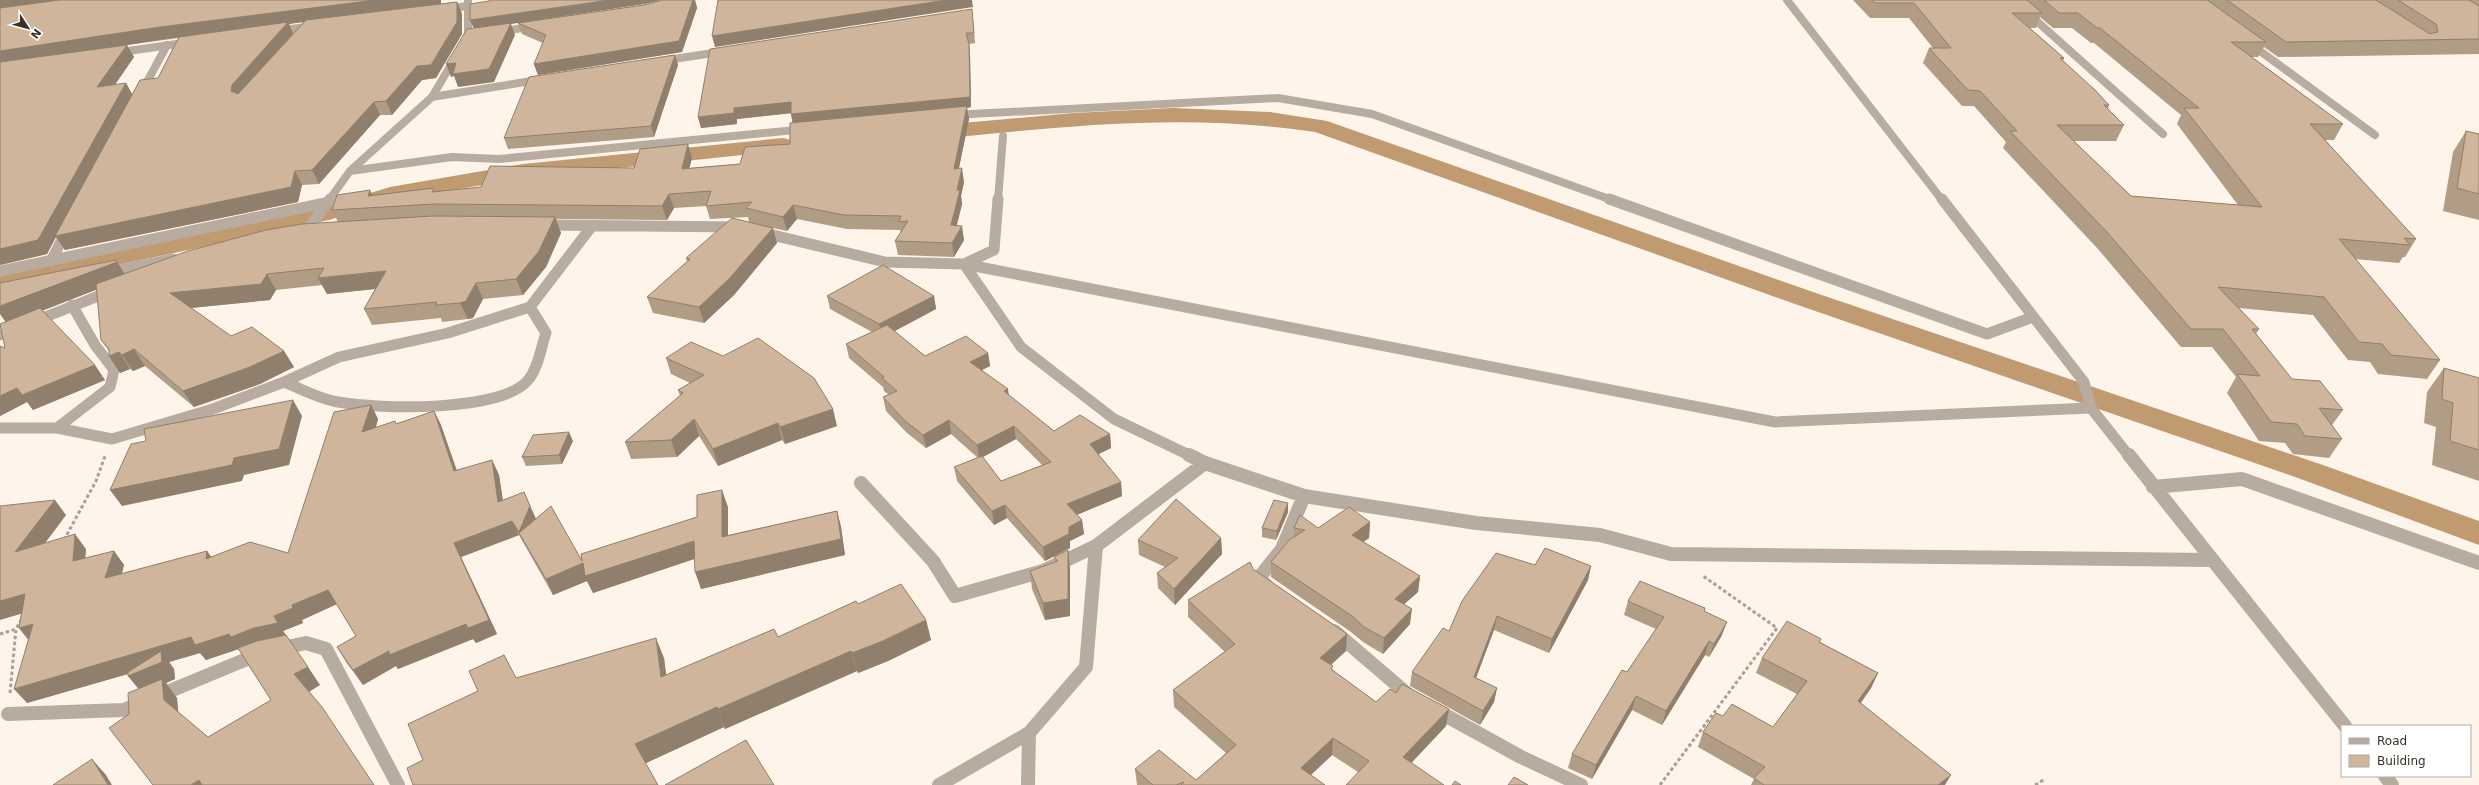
<svg xmlns="http://www.w3.org/2000/svg" width="2479" height="785" viewBox="0 0 2479 785" font-family="'DejaVu Sans',sans-serif">
	<style>
		.lines { fill: none; stroke-linecap: round; stroke-linejoin: round }
		.canal { fill: #c09a71; fill-rule: evenodd }
		.path { stroke: #aba095; stroke-width: 3; stroke-dasharray: 3.5 2.5; stroke-linecap: butt }
		.minor-far2 { stroke: #b8aca1; stroke-width: 8 }
		.minor-far1 { stroke: #b8aca1; stroke-width: 11 }
		.minor { stroke: #b8aca1; stroke-width: 14 }
		.wall { fill: #b19c85; fill-rule: evenodd }
		.shaded-wall { fill: #907f6c }
		.building { fill: #ceb59b; stroke: #907f6c }
	</style>
	<rect width="100%" height="100%" fill="#fff4e9"/>
	<g class="lines">
		<path class="canal" d="M1173,108L1270,112L1327,121L1813,292L2320,464L2479,521V545L2298,478L1795,304L1315,132C1183,112 1060,127 928,140L920,138L917,133L920,128L928,126L1074,113Z
			M783,138L791,140L794,145L791,150L523,178L394,200L329,220L0,290V274L324,207L390,187L523,164Z"/>
		<path class="path" d="M64,540L96,481L105,456
			M0,634L16,629
			M10,693L16,629L21,620
			M1660,785L1777,628L1703,576
			M2035,785L2045,779"/>
		<path class="minor-far2" d="M1787,0L1942,200
			M2013,0L2163,134
			M443,9L468,6
			M275,31L314,26
			M497,32L536,26
			M2249,43L2375,135
			M114,53L191,42
			M661,61L726,51
			M141,93L167,45
			M432,97L544,79
			M952,115L1278,98L1372,114L1612,200
			M350,171L452,157L499,159L806,129
			M329,200L350,171L432,97L468,36V0
			M998,200L1003,136"/>
		<path class="minor-far1" d="M998,199L994,250L964,264L1021,347L1114,419L1191,456
			M1609,199L1987,334L2033,317
			M1942,199L2084,382L2091,408L2129,456
			M542,225L738,227
			M760,232L885,262L964,264L1775,422L2091,408
			M305,233L330,199
			M51,261L67,230
			M0,271L325,203
			M106,273L173,259
			M0,335L111,291
			M284,382C302,389 319,399 338,402C378,409 503,413 529,379C539,366 541,347 546,333L530,307L592,226
			M0,428H57L112,439L213,409L284,382L339,357L448,333L530,307
			M57,428L110,387L114,370L95,345L72,305"/>
		<path class="minor" d="M1189,455L1205,463L1304,496L1476,523L1600,535L1671,554L2210,560
			M2129,455L2345,726
			M861,483L933,561L955,596L1043,571L1096,546L1205,463
			M2153,487L2242,479L2479,563
			M1266,585L1258,579L1282,549L1304,496
			M1334,631L1411,697
			M278,649L306,643L326,649L398,785
			M1434,709L1521,757L1581,785
			M8,714L124,710L259,654
			M2385,776L2392,785
			M939,785L1029,733
			M1028,785L1029,733L1086,667L1096,546"/>
	</g>
	<path class="wall" d="M0,0H441V4L457,2L462,14V34L436,78L422,80L392,115H380L319,184L302,185L298,202L65,250L56,237L47,254L0,265ZM304,21L293,34L289,24ZM179,38L158,78L132,94L126,83L115,85L134,57L127,45Z
		M662,0H695L697,8L682,52L538,75L534,64L543,43L522,34L518,23L644,5Z
		M1853,0H2479V54L2278,57L2264,47L2258,57H2252L2343,124L2334,140H2325L2416,239L2405,257H2403L2399,263L2355,259L2440,360L2427,379L2378,374L2370,362L2348,360L2313,315L2239,308L2259,329L2256,334L2292,379L2343,410L2332,425L2342,439L2329,458L2293,454L2285,443L2259,441L2227,393L2236,377L2212,347H2181L2098,249L2003,148L2006,142L1974,106H1962L1923,63L1929,48H1933L1909,18H1870ZM2040,17L2053,28H2072L2091,43H2094L2181,115L2177,124L2238,205L2131,196L2074,141H2116L2124,125L2108,109L2109,105L2063,61L2064,58L2030,28H2036Z
		M973,19L975,43L969,44L970,54L971,107L967,108L969,119L959,168L964,182L961,196L962,204L957,225L964,240L954,257L898,255L895,241L901,233L900,230L847,229L797,219L787,231L773,228L777,243L734,295L704,323L653,313L647,297L687,262L686,258L749,222L748,217L710,219L706,206L674,208L667,220L556,219L561,233L546,267L523,295L483,299L473,318L468,319L442,322L441,318L372,325L364,309L375,289L327,294L322,285L276,290L270,300L191,308L231,336L284,351L294,367L260,384L194,407L145,366L133,371L130,369L120,373L109,356V351L101,340L97,289L42,311L105,380L33,410L27,402L0,416L5,348V322L116,260L125,274L338,222L332,210L372,195L434,188L435,192L481,187L634,168L692,158L689,168L740,164L790,144L793,123L791,113L737,119V124L701,128L698,117Z
		M675,55L678,65L654,137L508,149L504,138Z
		M2466,131L2479,134V220L2443,211L2453,152Z
		M827,296H934L936,309L894,331L925,356L988,353L990,366L982,370L1009,396L1054,431L1110,434L1111,448L1098,454L1121,482L1122,496L1077,515L1082,520L1084,534L1070,541V548L1045,561L1007,518L994,525L957,481L954,467L978,458L951,434L926,448L907,433L886,411L883,397L889,395L884,391L883,387L849,358L846,344L872,332L830,309ZM1016,439L1042,465L1001,481L983,457Z
		M666,358L837,426L785,444L782,440L718,466L699,436L677,457L631,459L625,442L680,396L678,390L690,383L671,374Z
		M2444,368L2479,378V481L2432,465L2436,427L2424,423L2427,392Z
		M371,405L378,419L376,427L397,424L434,411L441,425L456,471L492,460L499,475L503,500L536,519L582,561L728,507V535L837,511L841,527L845,555L701,589L694,559L593,593L587,581L553,595L519,535L461,557L497,634L476,643L473,639L398,669L396,666L363,685L346,662L337,647L356,636L337,604L302,620L303,623L283,631L320,685L309,691L374,785L129,714L139,689L128,676V674L27,703L28,639L19,628L21,613L0,506L66,515L45,543L86,549L85,558L114,551L124,565L122,574L207,551L211,557L288,553ZM238,649L271,700L208,737L178,712L177,698L166,683L175,679L174,669L169,662L200,653L206,660Z
		M573,441L562,464L526,466L522,457Z
		M1288,503V512L1276,540L1262,537V528Z
		M1370,522L1369,538L1363,542L1420,576L1418,592L1404,604L1410,624L1383,654L1363,642L1351,632L1271,577V562L1294,537V528H1318Z
		M1221,538L1222,554L1175,605L1158,588L1157,573L1165,567L1139,555L1138,540Z
		M1054,557L1070,568V616L1045,620L1032,589L1030,571L1055,562Z
		M1535,565L1591,566L1588,580L1549,653L1494,630L1476,678L1497,688L1494,702L1480,725L1410,686L1412,672L1449,631Z
		M1253,569L1347,634L1346,651L1331,665L1333,671L1376,702L1396,693L1449,709L1446,726L1411,763L1358,772L1332,755L1311,775L1325,785H1137L1135,769L1196,780L1226,753L1174,707L1173,690L1225,652L1188,617V600Z
		M1628,601L1705,608L1704,611L1722,635L1709,657L1705,655L1662,725L1632,710L1592,779L1568,768L1572,754L1656,629L1624,615Z
		M858,604L926,620L931,640L888,661L858,673L857,671L725,729L724,727L646,763L423,760L478,691L504,655L516,678L664,658L666,675L778,637Z
		M1820,642L1878,673L1871,688L1861,703L1945,785H1751L1754,779L1698,747L1703,732L1723,716L1773,727L1797,694L1756,673L1762,658Z"/>
	<path class="shaded-wall" d="M0,0H66L0,9Z
		M376,0H441V4L289,24L294,35L239,98L231,91L232,85L287,24L166,39L127,45L134,57L104,100L0,64V51L160,27Z
		M610,0H661L645,4L511,24L515,35L494,82L458,87L454,76L451,77L446,64L474,29L470,20Z
		M693,0H695L697,8L682,52L538,75L534,64Z
		M946,0H972L973,7L715,47L712,36Z
		M457,2L462,14V34L436,78L422,80L392,115L386,101Z
		M969,44L970,54L971,107L967,108L969,119L956,182L954,169L793,125L791,114Z
		M675,55L678,65L654,137L651,126Z
		M126,83L133,96L295,171L302,185L298,202L65,250L56,237L47,254L0,265V249Z
		M374,102L380,115L319,184L312,170Z
		M791,102L793,113L737,119V124L701,128L698,117L734,108Z
		M688,144L692,158L686,182L682,169Z
		M962,168L964,182L961,196L962,204L953,239L951,225L957,190Z
		M370,190L376,204L368,196Z
		M669,194L674,208L667,220L662,206Z
		M793,205L797,219L787,231L783,217Z
		M555,217L561,233L546,267L523,295L516,279Z
		M962,226L964,240L954,257L952,243Z
		M773,228L777,243L734,295L704,323L699,307Z
		M116,260L127,278L7,324L0,314V306Z
		M386,271L394,287L327,294L318,278Z
		M267,274L276,290L270,300L180,309L170,293Z
		M476,283L483,299L473,318L468,319L460,303Z
		M934,296L936,309L882,338L879,324Z
		M134,349L145,366L133,371L122,355Z
		M284,351L294,367L260,384L194,407L183,391Z
		M119,352L130,369L120,373L109,356Z
		M988,353L990,366L972,375L970,362Z
		M95,365L105,380L33,410L22,395Z
		M17,388L27,402L0,416V396Z
		M1008,389L1010,403L1004,391Z
		M293,400L302,416L289,465L244,475L242,481L122,506L110,490Z
		M371,405L378,419L370,446L362,432Z
		M833,409L837,426L785,444L780,427Z
		M434,411L441,425L462,485L454,471Z
		M694,419L699,436L677,457L671,440Z
		M949,420L951,434L926,448L923,435Z
		M778,423L782,440L718,466L713,449Z
		M1014,426L1016,439L979,459L977,445Z
		M569,432L573,441L562,464L559,455Z
		M1110,434L1111,448L1091,458L1090,444Z
		M492,460L499,475L505,516L498,502Z
		M1121,482L1122,496L1069,518L1067,504Z
		M722,490L728,507V553L722,537Z
		M524,492L537,521L519,533L525,546L519,532Z
		M55,500L66,515L27,567L15,552Z
		M1288,503V512L1276,540L1277,531Z
		M1005,505L1007,518L994,525L992,511Z
		M837,511L841,527L845,555L701,589L695,572Z
		M1082,520L1084,534L1070,541V548L1045,561L1043,547L1069,527Z
		M512,521L519,535L461,557L497,634L476,643L473,639L398,669L396,666L363,685L353,670L454,543Z
		M1370,522L1369,538L1351,550L1352,535Z
		M75,534L86,549L84,575L73,561Z
		M1221,538L1222,554L1175,605L1174,589Z
		M694,541L700,557L593,593L587,581L553,595L546,579L583,563Z
		M1068,550L1070,568V616L1045,620L1043,603Z
		M114,551L124,565L116,593L105,578Z
		M207,551L217,565L206,559Z
		M1591,566L1588,580L1549,653L1552,639Z
		M1420,576L1418,592L1393,614L1395,599Z
		M328,590L337,604L302,620L303,623L283,631L288,638L239,649L206,660L200,653L169,662L174,669L175,679L166,683L177,698L179,719L142,693L128,676L145,669L27,703L14,689L191,637L274,616L292,605Z
		M25,594L37,609L0,620V601Z
		M1412,609L1410,624L1383,654L1384,638Z
		M1497,616L1494,630L1471,691L1474,677Z
		M926,620L931,640L888,661L858,673L852,653Z
		M1727,622L1722,635L1709,657L1714,644Z
		M33,624L31,643L19,628Z
		M1347,634L1346,651L1319,675L1320,658Z
		M656,638L664,658L669,697L661,677Z
		M1709,641L1705,655L1662,725L1666,711Z
		M851,651L857,671L725,729L718,709Z
		M308,667L320,685L307,693L294,674Z
		M1878,673L1871,688L1851,716L1858,701Z
		M1497,688L1494,702L1480,725L1483,711Z
		M1636,696L1632,710L1592,779L1596,765Z
		M717,707L724,727L644,764L635,744Z
		M1449,709L1446,726L1401,774L1403,757Z
		M1333,738L1332,755L1300,785L1301,768Z
		M92,759L106,775L112,785H108Z
		M1951,775L1945,785H1938Z
		M199,780L203,785H191Z"/>
	<path class="building" d="M59,0H376L160,27L0,51V8Z
		M489,0H610L470,20V4L489,1Z
		M662,0H693L679,41L534,64L546,35L518,23L644,5Z
		M718,0H946L712,36Z
		M1871,0H2027L2042,13H2012L2064,58H2060L2095,90L2109,105H2104L2124,125H2057L2131,196L2262,207L2184,108H2199L2100,28H2097L2078,13H2059L2044,0H2207L2266,42H2231L2343,124H2310L2416,239L2404,238L2410,245L2339,239L2440,360L2391,355L2382,344L2359,342L2324,297L2218,287L2259,329H2252L2292,379L2320,381L2343,410L2319,408L2342,439L2305,436L2297,424L2271,422L2237,374L2260,376L2223,329H2191L2106,231L2010,131H2017L1980,91L1968,90L1929,48H1951L1914,3H1875Z
		M2227,0H2376L2430,34L2438,32L2436,24L2398,0H2469L2479,6V39L2286,42Z
		M457,2V22L431,65L417,66L386,101L374,102L312,170L295,171L291,187L55,236L140,80L158,78L179,37L288,22L232,85L231,91L238,94L306,20Z
		M972,9L974,33H966L969,44L970,97L791,114V102L734,108V113L698,117L710,49Z
		M511,23L489,69L453,74L456,63L446,64L467,29Z
		M127,45L97,87L126,83L38,240L0,249V62Z
		M675,55L651,126L504,138L529,77Z
		M967,106L954,169L962,168L957,190H960L951,225L962,226L952,243L895,241L908,221L899,222L901,216L844,215L793,205L783,217L746,208L752,202L706,206L711,191L669,194L662,206L434,204L332,210L337,195L370,190L368,196L434,188L432,192L481,187L490,166L634,168L640,149L688,144L682,169L740,164L745,147L790,144V123Z
		M2466,131L2479,134V194L2457,188Z
		M433,216L555,217L539,251L516,279L476,283L466,301L460,303L435,305L437,302L364,309L386,271L318,278L324,268L267,274L261,284L170,293L231,336L252,327L284,351L250,367L183,391L134,349L122,355L119,352L109,356V349L101,340L96,284L188,251L266,230L302,224Z
		M732,218L773,228L729,279L699,307L647,297L690,259L686,258Z
		M116,260L117,262L0,306V283Z
		M883,265L934,296L879,324L827,296Z
		M40,308L95,365L22,395L17,388L0,396V346L5,348L0,324Z
		M887,325L925,356L966,336L988,353L970,362L1008,389L1004,391L1054,431L1080,415L1110,434L1090,444L1121,482L1067,504L1082,520L1069,527V534L1043,547L1005,505L992,511L954,467L982,456L1001,481L1051,462L1014,426L977,445L949,420L923,435L904,420L883,397L897,391L882,378L884,377L846,344Z
		M758,338L814,378L833,409L780,427L778,423L713,449L694,419L671,440L625,442L683,393L678,390L704,375L666,358L691,342L723,356Z
		M2444,368L2479,378V450L2450,441L2453,403L2442,399Z
		M293,400L279,449L234,458L232,465L110,490L131,444L146,441L144,429Z
		M371,405L362,432L395,421L396,424L434,411L454,471L492,460L498,502L524,492L530,506L519,532L512,521L454,543L489,620L468,628L466,624L389,655V651L353,670L337,647L356,636L328,590L292,605L293,608L274,616L278,623L254,628L231,637L229,634L195,645L191,637L14,689L33,624L19,628L25,594L0,601V506L55,500L15,552L75,534L73,561L114,551L105,578L207,551L206,559L250,542L288,553L334,412Z
		M569,432L559,455L522,457L533,435Z
		M722,490V537L837,511L841,539L695,572L694,541L585,576L583,563L546,579L519,533L551,506L582,561L581,554L697,517V495Z
		M1176,499L1221,538L1174,589L1157,573L1178,558L1138,540Z
		M1274,500L1288,503L1277,531L1262,528Z
		M1349,507L1370,522L1352,535L1420,576L1395,599L1412,609L1384,638L1364,627L1352,616L1271,562L1289,540L1305,530L1294,528L1300,515L1318,528Z
		M1545,548L1591,566L1552,639L1497,616L1474,677L1497,688L1483,711L1412,672L1443,628L1449,631L1462,601L1496,553L1535,565Z
		M1068,550V599L1043,603L1030,571L1058,561L1054,557Z
		M1250,562L1253,569L1347,634L1320,658L1333,666L1331,669L1376,702L1390,689L1396,693L1402,684L1449,709L1403,757L1444,785H1346L1369,761L1333,738L1301,768L1325,785H1181L1184,782L1176,785H1153L1135,769L1159,750L1196,780L1236,745L1173,690L1235,644L1188,600Z
		M1640,581L1705,608L1704,611L1727,622L1714,644L1709,641L1666,711L1636,696L1596,765L1572,754L1622,670L1627,672L1664,617L1628,601Z
		M901,584L926,620L883,641L852,653L851,651L718,709L717,707L635,744L658,785H413L407,768L423,760L408,724L478,691L469,671L504,655L516,678L656,638L661,677L774,629L778,637L856,601L858,604Z
		M1787,621L1821,639L1819,642L1878,673L1858,701L1951,775L1938,785H1764L1754,778L1765,767L1703,732L1716,713L1723,716L1732,704L1773,727L1807,681L1762,658Z
		M286,635L308,667L294,674L322,707L374,785H202L199,780L191,785H153L109,728L129,714L128,693L162,679L164,700L208,737L271,700L238,648L257,641Z
		M161,651L162,662L128,676V672Z
		M746,740L774,785H665Z
		M92,759L108,785H53Z
		M1514,777L1528,785H1508Z
		M1455,781L1461,785H1452Z"/>
	<rect x="2341" y="725" width="130" height="52" fill="#ffffff" stroke="#b0aca8"/>
	<rect x="2349" y="738" width="20" height="6" fill="#b8aca1" stroke="#b0aca8"/>
	<text x="2377" y="745" font-size="12" fill="#3a3025">Road</text>
	<rect x="2349" y="755" width="20" height="12" fill="#ceb59b" stroke="#b0aca8"/>
	<text x="2377" y="765" font-size="12" fill="#3a3025">Building</text>
	<g transform="translate(28 28) rotate(126)" stroke="#ffffff" stroke-width="3" paint-order="stroke">
	<path d="M0-3L7 15L0 10L-7 15Z" fill="#3a3025"/>
	<text y="-6" font-size="11" font-weight="bold" text-anchor="middle" fill="#3a3025">N</text>
	</g>
</svg>
